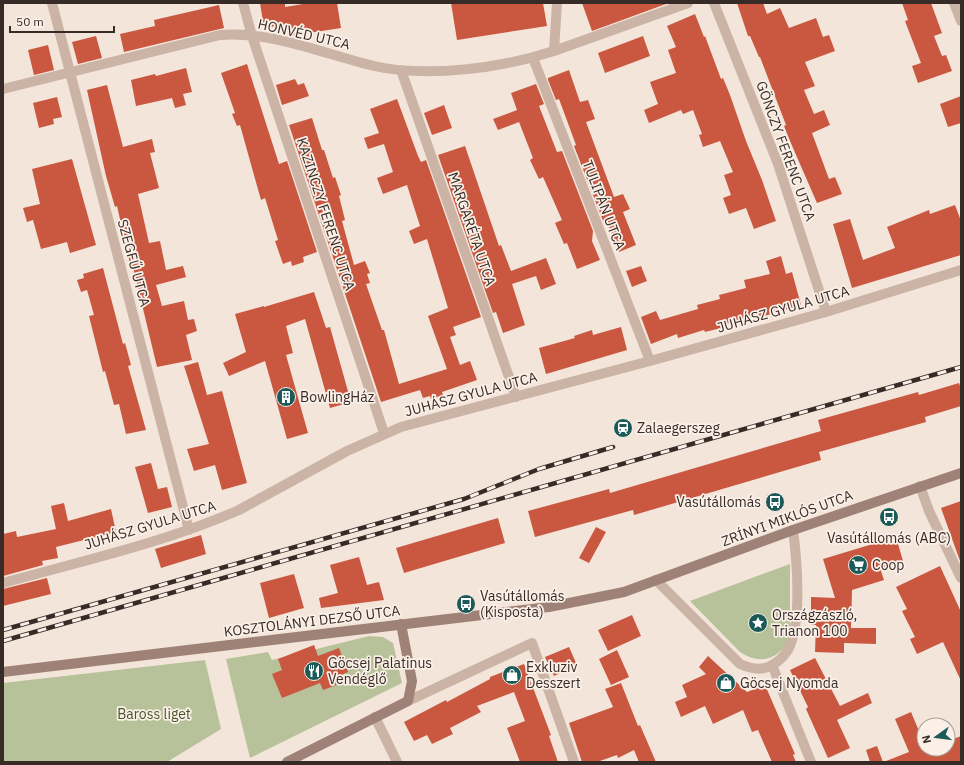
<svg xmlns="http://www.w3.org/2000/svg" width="964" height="765" viewBox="0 0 964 765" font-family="'IBM Plex Sans',sans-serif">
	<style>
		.green { fill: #b8c29a }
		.building { fill: #ca5740 }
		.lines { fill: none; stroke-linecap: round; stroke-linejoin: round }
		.street { stroke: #cbb4a6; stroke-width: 10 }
		.secondary { stroke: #9f8277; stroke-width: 10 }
		.rail-casing { stroke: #372b27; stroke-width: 4.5 }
		.rail { stroke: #faf0e7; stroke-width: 3; stroke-dasharray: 9; stroke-linecap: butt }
		.labels { text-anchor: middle; stroke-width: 3.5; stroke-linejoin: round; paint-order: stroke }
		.street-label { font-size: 14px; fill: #372b27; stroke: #faf0e7 }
		.poi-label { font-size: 14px; fill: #372b27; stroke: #faf0e7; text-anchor: start }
		.park-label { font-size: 14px; fill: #49562a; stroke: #faf0e7 }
	</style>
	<rect width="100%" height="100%" fill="#f3e5da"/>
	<path class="green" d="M790,564V636C781,659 761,666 740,652L690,601Z
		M369,636L383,637L393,643L402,683L250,758L226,659L268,652L272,660Z
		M205,660L221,729L167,762H3V683Z"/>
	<path class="building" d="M260,3H285V7L309,3H337L341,28L289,36L287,24L264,28Z
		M451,3H543L547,26L457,40Z
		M582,3H666V4L592,31Z
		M737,3H763L767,14L780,8L789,28L816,18L823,37L829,35L835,51L805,62L815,86L804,90L814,114L824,110L830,125L812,133L829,179L835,177L842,194L817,203L790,141L784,126L786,125L760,57H759L750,36H748Z
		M902,3H931L942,33L934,36L942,56L946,55L952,71L918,83L912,66L921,63L905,21L908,20Z
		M219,5L224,28L124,52L120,34L155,26L154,20Z
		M695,14L704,37L705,36L721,79L723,78L730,95L746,141L762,180L776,221L754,229L746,208L729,214L723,198L731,195L724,175L733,172L720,141L703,147L699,135L702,134L693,110L683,114L681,110L649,123L644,110L658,104L650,82L676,73L668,50L676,47L667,26Z
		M96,36L102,58L78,64L72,42Z
		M643,36L650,56L605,73L598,53Z
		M48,45L54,70L34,75L28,50Z
		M247,64L279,164L287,161L317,252L303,257L304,262L292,266L291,261L283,264L275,241L278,240L265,198L261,200L240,125L237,126L232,114L235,113L221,73Z
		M186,68L192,92L183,94L186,105L175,108L172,98L136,106L131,80L155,74L156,76Z
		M569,70L580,102L588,100L595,119L586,122L614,197L623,194L630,209L623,212L636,245L619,252L608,224L605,226L574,146L576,145L559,99L556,100L548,80V78Z
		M295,79L298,85L304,83L309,96L282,105L276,85Z
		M536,84L544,104L539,106L557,152L562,151L593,231L592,241L600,260L577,269L567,243L564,244L555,223L562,220L543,177L539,179L530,160L533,158L519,122L498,130L493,119L517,110L511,93Z
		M107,85L123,147L152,139L155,152L150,153L159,188L138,194L149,243L160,241L166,270L183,266L186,277L156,285L162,306L184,301L188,320L194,319L197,331L186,335L192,360L157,367L133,267L131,268L117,206L115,207L106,176L87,90Z
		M961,96V123L948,127L940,104Z
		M57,97L62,117L53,119L54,124L39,128L33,103Z
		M397,99L418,156L421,162L426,160L481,317L453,327L456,335L450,337L460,365L470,361L477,380L442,392L443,395L431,399L430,396L423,398L420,390L381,402L289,125L312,118L322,150H324L333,178L335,177L341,195L339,196L345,220L342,221L354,265L365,261L370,273L367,274L370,283L366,284L382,330H384L399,384L447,369L428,316L448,308L427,239L414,244L409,231L420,226L407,185L383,194L377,178L393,172L384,144L368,149L364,138L379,133L370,109Z
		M444,105L452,128L432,135L424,113Z
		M465,146L499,246L501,245L511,271L546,258L556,284L541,290L536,276L512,284L525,325L503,333L496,312L493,313L438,155Z
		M72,159L96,245L70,253L67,242L41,249L33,220L27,222L23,208L40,204L32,169Z
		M955,205L961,221V255L852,288L833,224L850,219L863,260L895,248L887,227L929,210L930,214Z
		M781,256L786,274L792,272L801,305L755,319L754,317L721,325V328L705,332L704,330L678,338L677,334L651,344L641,317L656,311L660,320L698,309L697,305L720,299L719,295L746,288L744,280L770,274L766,261Z
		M641,266L647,281L632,287L626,271Z
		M103,268L123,344L125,343L131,365L128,366L146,430L126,434L119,404L114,405L105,371L103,372L89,316L94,315L87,290L81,292L77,280L84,278L83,274Z
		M314,292L326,328L330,327L351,402L330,408L305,319L286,326L293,353L286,355L308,433L287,439L265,361L229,376L223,363L246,352L235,314L264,306V307Z
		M621,327L627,350L546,374L539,348L575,338L574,336L592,330L593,335Z
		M198,362L207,395L222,391L247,483L222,490L215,465L194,471L187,449L209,444L184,366Z
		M959,383L961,389V406L925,417L926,422L819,452L821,460L634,515L633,510L535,537L528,511L609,489L610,493L821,431L818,420L918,392L919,395Z
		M151,463L158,489L167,487L172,507L148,513L135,467Z
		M961,501V561H960L941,508Z
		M64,503L68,521L111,509L116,532L56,547L58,558L42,561L43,565L3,576V534L16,531L17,537L56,529L51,506Z
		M498,518L505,543L404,573L396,548Z
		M596,527L606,532L589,563L579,558Z
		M201,535L206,554L161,568L155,549Z
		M896,537L903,561L880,568L884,580L852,590L851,628H876V644L844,643V653L815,652L816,625H811V597L835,598L823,559Z
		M359,557L367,585L379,582L384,600L321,608L319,598L338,593L330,565Z
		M940,566L961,612V681L943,642L917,654L910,639L915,637L902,611L907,609L896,587Z
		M294,574L304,608L269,618L260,583Z
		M47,578L51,594L3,606V589Z
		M632,615L641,636L608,651L598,630Z
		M314,645L318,656L339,648L348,672L336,677L339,684L323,690L320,683L282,698L272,674L282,670L278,659Z
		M569,647L577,665L554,676L545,657Z
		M617,650L629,677L611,685L599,659Z
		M708,656L747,692L765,685L795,754L793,755L796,762H772L758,730L752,732L743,710L713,724L705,706L681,717L675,702L687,697L682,685L706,674L699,667Z
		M815,658L840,706L868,693L872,703L837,720L850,748L828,758L806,709L808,707L790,670Z
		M524,664L551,735L549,736L558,762H520L507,728L525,721L514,692L477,706L481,712L450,728L453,734L432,744L427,735L414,741L404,722L446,700L447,702L490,679V677Z
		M621,683L638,726L640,725L656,762H639L634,750L618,758L617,755L597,762H582L569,723L613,707L605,689Z
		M911,712L924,743V749H948V741L961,736V762H887L886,761L909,752L895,719Z
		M877,746L883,762H870L866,750Z"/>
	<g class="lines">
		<path class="street" d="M52,3L189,530
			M243,3L252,36L384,433
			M714,3L778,164L826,312
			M954,3L961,21
			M554,51L557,3
			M533,58L650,361
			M401,70L516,397
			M3,89L220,35C273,31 323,54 374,66C428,78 502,68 554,51L688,3
			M920,486L929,511L961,578
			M656,580L740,664C751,669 764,671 774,664C780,660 786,654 789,648C802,621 797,560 793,530
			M3,583C82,561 164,543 239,510L347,451L401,427L650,361L826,312L961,270
			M772,665L811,762
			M408,701L532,643L574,762
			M375,717L397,762"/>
		<path class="secondary" d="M3,672L549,607L624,592L793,530L961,473
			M287,762L408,701L412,681L401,624"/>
		<g class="rail-casing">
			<path id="rail" d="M3,630L464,499L539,469L613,447
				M3,641L961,367"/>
		</g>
		<use href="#rail" class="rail"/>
	</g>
	<defs>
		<g id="building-disc" transform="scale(1)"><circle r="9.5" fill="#1b5a59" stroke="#faf0e7"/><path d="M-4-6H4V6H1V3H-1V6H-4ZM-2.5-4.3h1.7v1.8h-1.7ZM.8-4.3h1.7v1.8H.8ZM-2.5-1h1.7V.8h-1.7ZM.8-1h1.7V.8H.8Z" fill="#fff"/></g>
		<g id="station-disc" transform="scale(1)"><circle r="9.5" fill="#1b5a59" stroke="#faf0e7"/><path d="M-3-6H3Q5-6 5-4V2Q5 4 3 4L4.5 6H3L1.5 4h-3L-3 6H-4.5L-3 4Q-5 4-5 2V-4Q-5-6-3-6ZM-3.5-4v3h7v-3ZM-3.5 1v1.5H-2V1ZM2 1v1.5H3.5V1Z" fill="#fff"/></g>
		<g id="bus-disc" transform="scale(1)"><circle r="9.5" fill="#1b5a59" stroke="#faf0e7"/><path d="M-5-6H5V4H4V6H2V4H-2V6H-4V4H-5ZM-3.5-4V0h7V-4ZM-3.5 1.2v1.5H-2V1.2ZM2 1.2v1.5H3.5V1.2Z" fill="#fff"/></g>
		<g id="supermarket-disc" transform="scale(1)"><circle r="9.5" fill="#1b5a59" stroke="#faf0e7"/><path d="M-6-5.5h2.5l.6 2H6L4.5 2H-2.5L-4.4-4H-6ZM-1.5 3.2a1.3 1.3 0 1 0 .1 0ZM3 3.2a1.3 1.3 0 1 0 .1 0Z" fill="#fff"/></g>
		<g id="sight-disc" transform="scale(1)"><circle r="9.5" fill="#1b5a59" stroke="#faf0e7"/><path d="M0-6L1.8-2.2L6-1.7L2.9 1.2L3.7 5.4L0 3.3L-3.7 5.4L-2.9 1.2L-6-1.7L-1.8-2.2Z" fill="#fff"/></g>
		<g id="restaurant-disc" transform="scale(1)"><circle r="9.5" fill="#1b5a59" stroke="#faf0e7"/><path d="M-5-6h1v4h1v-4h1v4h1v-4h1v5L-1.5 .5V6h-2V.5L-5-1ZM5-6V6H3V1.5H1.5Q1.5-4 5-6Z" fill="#fff"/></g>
		<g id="shop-disc" transform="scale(1)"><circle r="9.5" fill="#1b5a59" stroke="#faf0e7"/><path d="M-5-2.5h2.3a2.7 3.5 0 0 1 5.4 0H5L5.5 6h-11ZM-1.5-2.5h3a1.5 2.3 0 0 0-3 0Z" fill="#fff"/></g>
	</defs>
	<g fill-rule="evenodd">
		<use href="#building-disc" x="286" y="397"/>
		<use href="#station-disc" x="623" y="428"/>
		<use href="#bus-disc" x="775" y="502"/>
		<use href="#bus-disc" x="889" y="517"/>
		<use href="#supermarket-disc" x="858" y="565"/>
		<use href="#bus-disc" x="466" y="604"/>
		<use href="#sight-disc" x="758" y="623"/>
		<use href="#restaurant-disc" x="314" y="671"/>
		<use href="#shop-disc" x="512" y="675"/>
		<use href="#shop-disc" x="726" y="683"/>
	</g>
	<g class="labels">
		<g class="street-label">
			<text transform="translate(304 34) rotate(13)" y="5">HONVÉD UTCA</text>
			<text transform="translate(786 151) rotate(70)" y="5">GÖNCZY FERENC UTCA</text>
			<text transform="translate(604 205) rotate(69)" y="5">TULIPÁN UTCA</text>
			<text transform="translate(326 214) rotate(72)" y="5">KAZINCZY FERENC UTCA</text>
			<text transform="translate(472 229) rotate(71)" y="5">MARGARÉTA UTCA</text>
			<text transform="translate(134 263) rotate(75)" y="5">SZEGFŰ UTCA</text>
			<text transform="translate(783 309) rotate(-16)" y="5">JUHÁSZ GYULA UTCA</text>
			<text transform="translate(471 394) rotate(-15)" y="5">JUHÁSZ GYULA UTCA</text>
			<text transform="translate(787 518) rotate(-20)" y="5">ZRÍNYI MIKLÓS UTCA</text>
			<text transform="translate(150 525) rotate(-17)" y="5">JUHÁSZ GYULA UTCA</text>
			<text transform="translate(312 621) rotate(-7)" y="5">KOSZTOLÁNYI DEZSŐ UTCA</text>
		</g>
		<g class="poi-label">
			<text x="300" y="402">BowlingHáz</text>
			<text x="637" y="433">Zalaegerszeg</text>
			<text x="761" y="507" text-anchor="end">Vasútállomás</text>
			<text x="889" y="543" text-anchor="middle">Vasútállomás (ABC)</text>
			<text x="872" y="570">Coop</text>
			<text x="480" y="601">Vasútállomás<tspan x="480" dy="16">(Kisposta)</tspan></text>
			<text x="772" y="620">Országzászló,<tspan x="772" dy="16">Trianon 100</tspan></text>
			<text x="328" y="668">Göcsej Palatinus<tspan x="328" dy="16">Vendéglő</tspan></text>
			<text x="526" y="672">Exkluziv<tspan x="526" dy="16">Desszert</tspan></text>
			<text x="740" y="688">Göcsej Nyomda</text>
		</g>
		<g class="park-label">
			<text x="154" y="719">Baross liget</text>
		</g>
	</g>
	<rect width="964" height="765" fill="none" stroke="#372b27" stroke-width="8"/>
	<g transform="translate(936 737) rotate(256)"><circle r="19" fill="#faf0e7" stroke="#aca19a"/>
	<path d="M0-3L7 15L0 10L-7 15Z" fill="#1b5a59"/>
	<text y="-6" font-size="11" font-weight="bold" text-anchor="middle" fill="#372b27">N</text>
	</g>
	<path d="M10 26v6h104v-6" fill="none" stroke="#372b27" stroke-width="2"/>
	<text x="16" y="26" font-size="12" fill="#372b27" stroke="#faf0e7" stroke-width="3" paint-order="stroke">50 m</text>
</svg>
